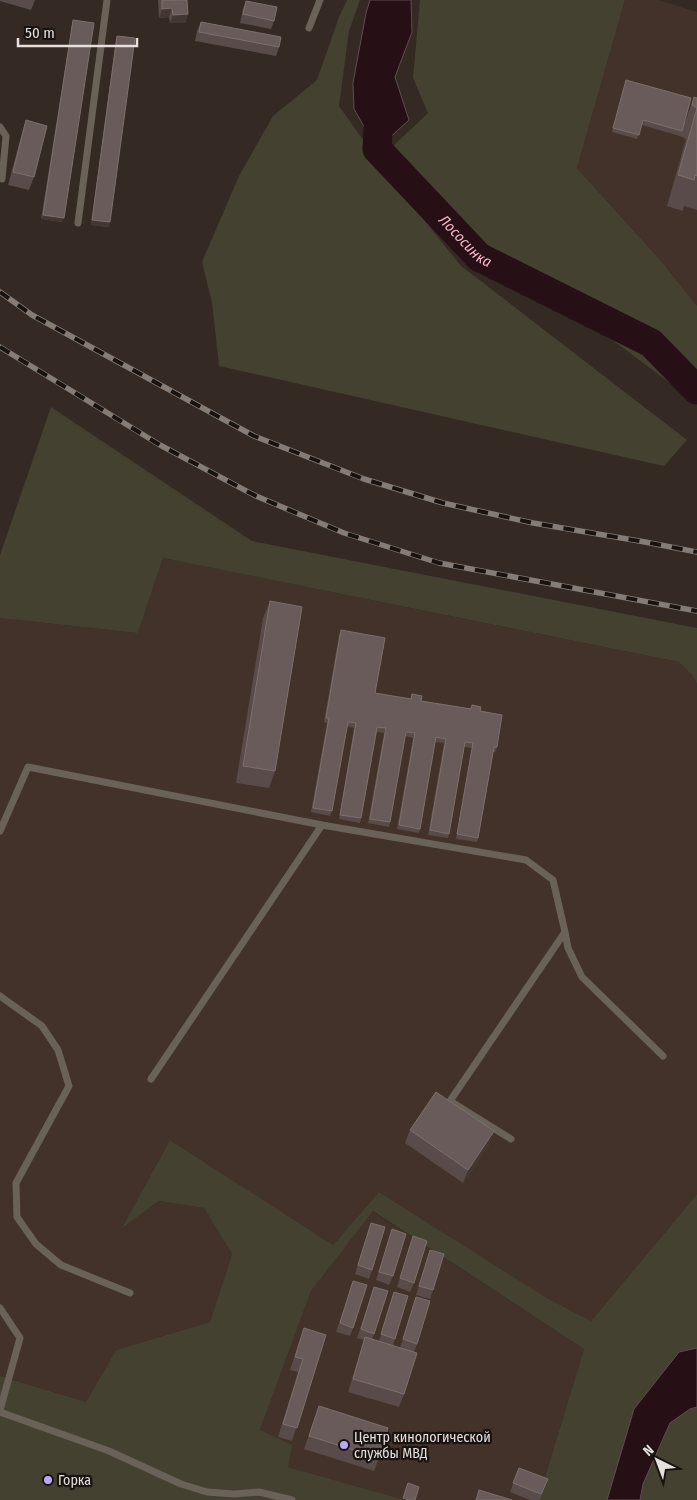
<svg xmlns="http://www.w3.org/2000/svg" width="697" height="1500" viewBox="0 0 697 1500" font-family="'Fira Sans Condensed',sans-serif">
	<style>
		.built { fill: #423229 }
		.green { fill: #444131 }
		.water { fill: #270f16; stroke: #604d51 }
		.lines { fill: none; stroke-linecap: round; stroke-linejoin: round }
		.river { stroke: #270f16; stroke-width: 29 }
		.service { stroke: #6a6258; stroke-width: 7 }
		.rail-casing { stroke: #857c76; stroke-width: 5.5 }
		.rail { stroke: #181310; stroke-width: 4; stroke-dasharray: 11; stroke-linecap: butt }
		.wall { fill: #594b49 }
		.shaded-wall { fill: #443733 }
		.building { fill: #685b59; stroke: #7c706d }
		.poi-dot { fill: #baaaf7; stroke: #181310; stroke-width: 2 }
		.labels { text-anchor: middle; stroke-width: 4.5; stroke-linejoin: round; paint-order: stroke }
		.poi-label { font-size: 14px; fill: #e6dfdb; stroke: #181310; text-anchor: start }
		.water-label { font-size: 15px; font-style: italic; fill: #f6bac7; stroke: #181310 }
	</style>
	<rect width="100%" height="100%" fill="#342923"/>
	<path class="built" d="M625,0H659L697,12V306L662,262L577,168Z
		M163,558L679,662L692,675L697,684V1194L591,1321L547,1298L379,1192L333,1245L170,1140L123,1227L159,1201L204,1208L232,1254L210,1322L116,1350L86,1402L0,1376V618L138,633Z
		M372,1211L584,1349L538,1500H405L288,1467L260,1430L311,1291Z"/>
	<path class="green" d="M347,0H360L349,31L339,106L386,172L460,265L687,440L664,466L219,366L212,303L202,262L239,176L273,116L317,80L339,17Z
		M420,0H625L577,168L662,262L697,306V403L487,247L391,148L428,113L413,78Z
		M51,407L252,541L697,628V684L692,675L679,662L163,558L138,633L0,618V555Z
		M170,1140L333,1245L379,1192L547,1298L591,1321L697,1194V1348L679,1352L634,1409L607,1500H538L584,1349L373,1211L311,1291L260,1430L292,1445L288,1467L405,1500H0V1376L86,1402L116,1350L210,1322L232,1254L204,1208L159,1201L122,1228Z
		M697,1407V1500H640L643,1484L670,1423L690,1409Z"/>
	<path class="water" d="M370,0H411L412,32L395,77L409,120L377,149L354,109L353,83L366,13Z
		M697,1348V1407L690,1409L670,1423L643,1484L640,1500H607L634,1409L679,1352Z"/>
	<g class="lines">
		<path class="river" id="s1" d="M379,111L377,149L479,257L651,343L697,390"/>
		<path class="service" d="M309,28L320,0
			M0,127L6,136L2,179
			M78,223L107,0
			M0,831L28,767L322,825L526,860L553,880L565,932L450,1101L511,1139
			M565,932L568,948L582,977L663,1056
			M0,996L42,1026L58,1050L69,1086L16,1183L17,1217L36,1244L61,1265L130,1293
			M151,1079L322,825
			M0,1308L20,1338L0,1410
			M0,1412L109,1451L181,1484L207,1492L234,1494L259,1492L292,1500"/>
		<g class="rail-casing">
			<path id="rail" d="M0,292L32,315L254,436L364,479L443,503L533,523L645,542L697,552
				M0,347L160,445L256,496L344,533L439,563L697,611"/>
		</g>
		<use href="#rail" class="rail"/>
	</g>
	<path class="wall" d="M0,0H35L31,10L0,1Z
		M158,0H187L188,14L185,23H170L169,17L159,18Z
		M246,1L274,21L271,29L240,23L243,9Z
		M73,20L62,222L41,219L72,25Z
		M201,22L279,47L276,56L195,41L197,31Z
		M117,36L109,227L91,225L116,40Z
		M625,85L685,122L694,97L697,98V210L684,206L683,211L667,206L686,139L680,136L642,125L637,139L612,132Z
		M26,120L34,177L29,190L8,185L22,133Z
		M270,601L275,771L269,788L236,783L263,618Z
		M341,630L375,693L410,699L412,694L421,701L470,709L472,705L480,711L497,747L495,752H493L478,838L477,842L456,839L472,748L464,747L449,834L448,838L428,835L444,743L435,742L420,829L419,833L397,829L413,738L405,736L390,822L389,827L368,823L384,733L377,732L361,818L360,823L339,819L354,728L347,726L332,811L330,816L311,812L327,723L324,722L339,635Z
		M410,1130L494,1131L489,1144L463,1183L405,1143Z
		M371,1223L372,1270L369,1279L355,1274Z
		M392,1229L393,1276L389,1285L376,1280Z
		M413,1236L414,1283L410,1292L397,1287Z
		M430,1250L433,1290L430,1299L416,1295Z
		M353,1281V1328L350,1336L336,1332Z
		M374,1287V1334L372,1340L379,1341L394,1292L395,1339L393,1346L400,1348L416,1297L417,1344L414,1352L404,1394L399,1407L348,1392L364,1340L357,1338Z
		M304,1328L326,1335L292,1441L278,1437L298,1372L290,1370Z
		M319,1406L379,1458L374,1471L304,1449Z
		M519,1468L548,1479L540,1500H530L510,1492Z"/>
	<path class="shaded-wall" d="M172,8L169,17L159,18L162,9Z
		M188,14L185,23H170L173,15Z
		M43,215L64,218L62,222L41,219Z
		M92,220L110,222L109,227L91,225Z
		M494,1131L489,1144L463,1183L468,1170Z"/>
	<path class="building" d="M162,0H187L188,14L173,15L172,8L162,9Z
		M246,1L277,7L274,21L243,14Z
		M73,20L94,23L64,218L43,215Z
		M201,22L281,37L279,47L199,32Z
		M117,36L135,38L110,222L92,220Z
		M626,80L691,98L682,131L643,120L639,135L613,128Z
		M694,97L697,98V176L695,175L694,180L678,175L697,108L692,105Z
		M26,120L47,126L34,177L13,172Z
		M270,601L302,607L275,771L243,766Z
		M341,630L385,638L375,693L411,699L412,694L422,696L421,701L471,709L472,705L481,707L480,711L502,715L497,747H494L478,838L457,834L473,743L465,742L449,834L430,830L446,739L436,737L420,829L399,825L415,733L406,732L390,822L370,819L386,728L377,727L361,818L340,815L356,723L348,722L332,811L313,808L329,718H326Z
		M436,1092L494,1131L468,1170L410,1130Z
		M371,1223L385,1227L372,1270L358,1265Z
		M392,1229L406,1234L393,1276L379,1272Z
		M413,1236L427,1241L414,1283L400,1278Z
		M430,1250L444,1254L433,1290L419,1286Z
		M353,1281L367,1285L353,1328L340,1323Z
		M374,1287L388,1291L374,1334L361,1329Z
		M394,1292L408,1296L395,1339L381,1334Z
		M416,1297L430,1301L417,1344L403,1339Z
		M304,1328L326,1335L297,1428L283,1424L303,1359L295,1357Z
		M365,1337L417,1353L404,1394L353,1379Z
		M319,1406L388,1428L379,1458L309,1436Z
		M519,1468L548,1479L541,1494L513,1483Z
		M408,1483L419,1487L415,1500H409L403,1498Z
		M479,1490L512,1500H476Z"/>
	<g class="poi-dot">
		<circle cx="344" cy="1445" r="5"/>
		<circle cx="48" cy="1480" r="5"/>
	</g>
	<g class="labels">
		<g class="poi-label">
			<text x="354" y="1442">Центр кинологической<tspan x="354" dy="16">службы МВД</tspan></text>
			<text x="58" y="1485">Горка</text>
		</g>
		<g class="water-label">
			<text dy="5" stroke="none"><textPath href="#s1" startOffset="166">Лососинка</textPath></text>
		</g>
	</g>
	<g transform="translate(657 1460) rotate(318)" stroke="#181310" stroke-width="4" paint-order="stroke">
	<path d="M0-4L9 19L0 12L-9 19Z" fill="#e6dfdb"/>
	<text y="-8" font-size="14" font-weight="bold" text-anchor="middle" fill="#e6dfdb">N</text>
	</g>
	<path d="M18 38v8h119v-8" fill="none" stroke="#e6dfdb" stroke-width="2.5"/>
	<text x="25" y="38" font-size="15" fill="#e6dfdb" stroke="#181310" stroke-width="4" paint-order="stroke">50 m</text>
</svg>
